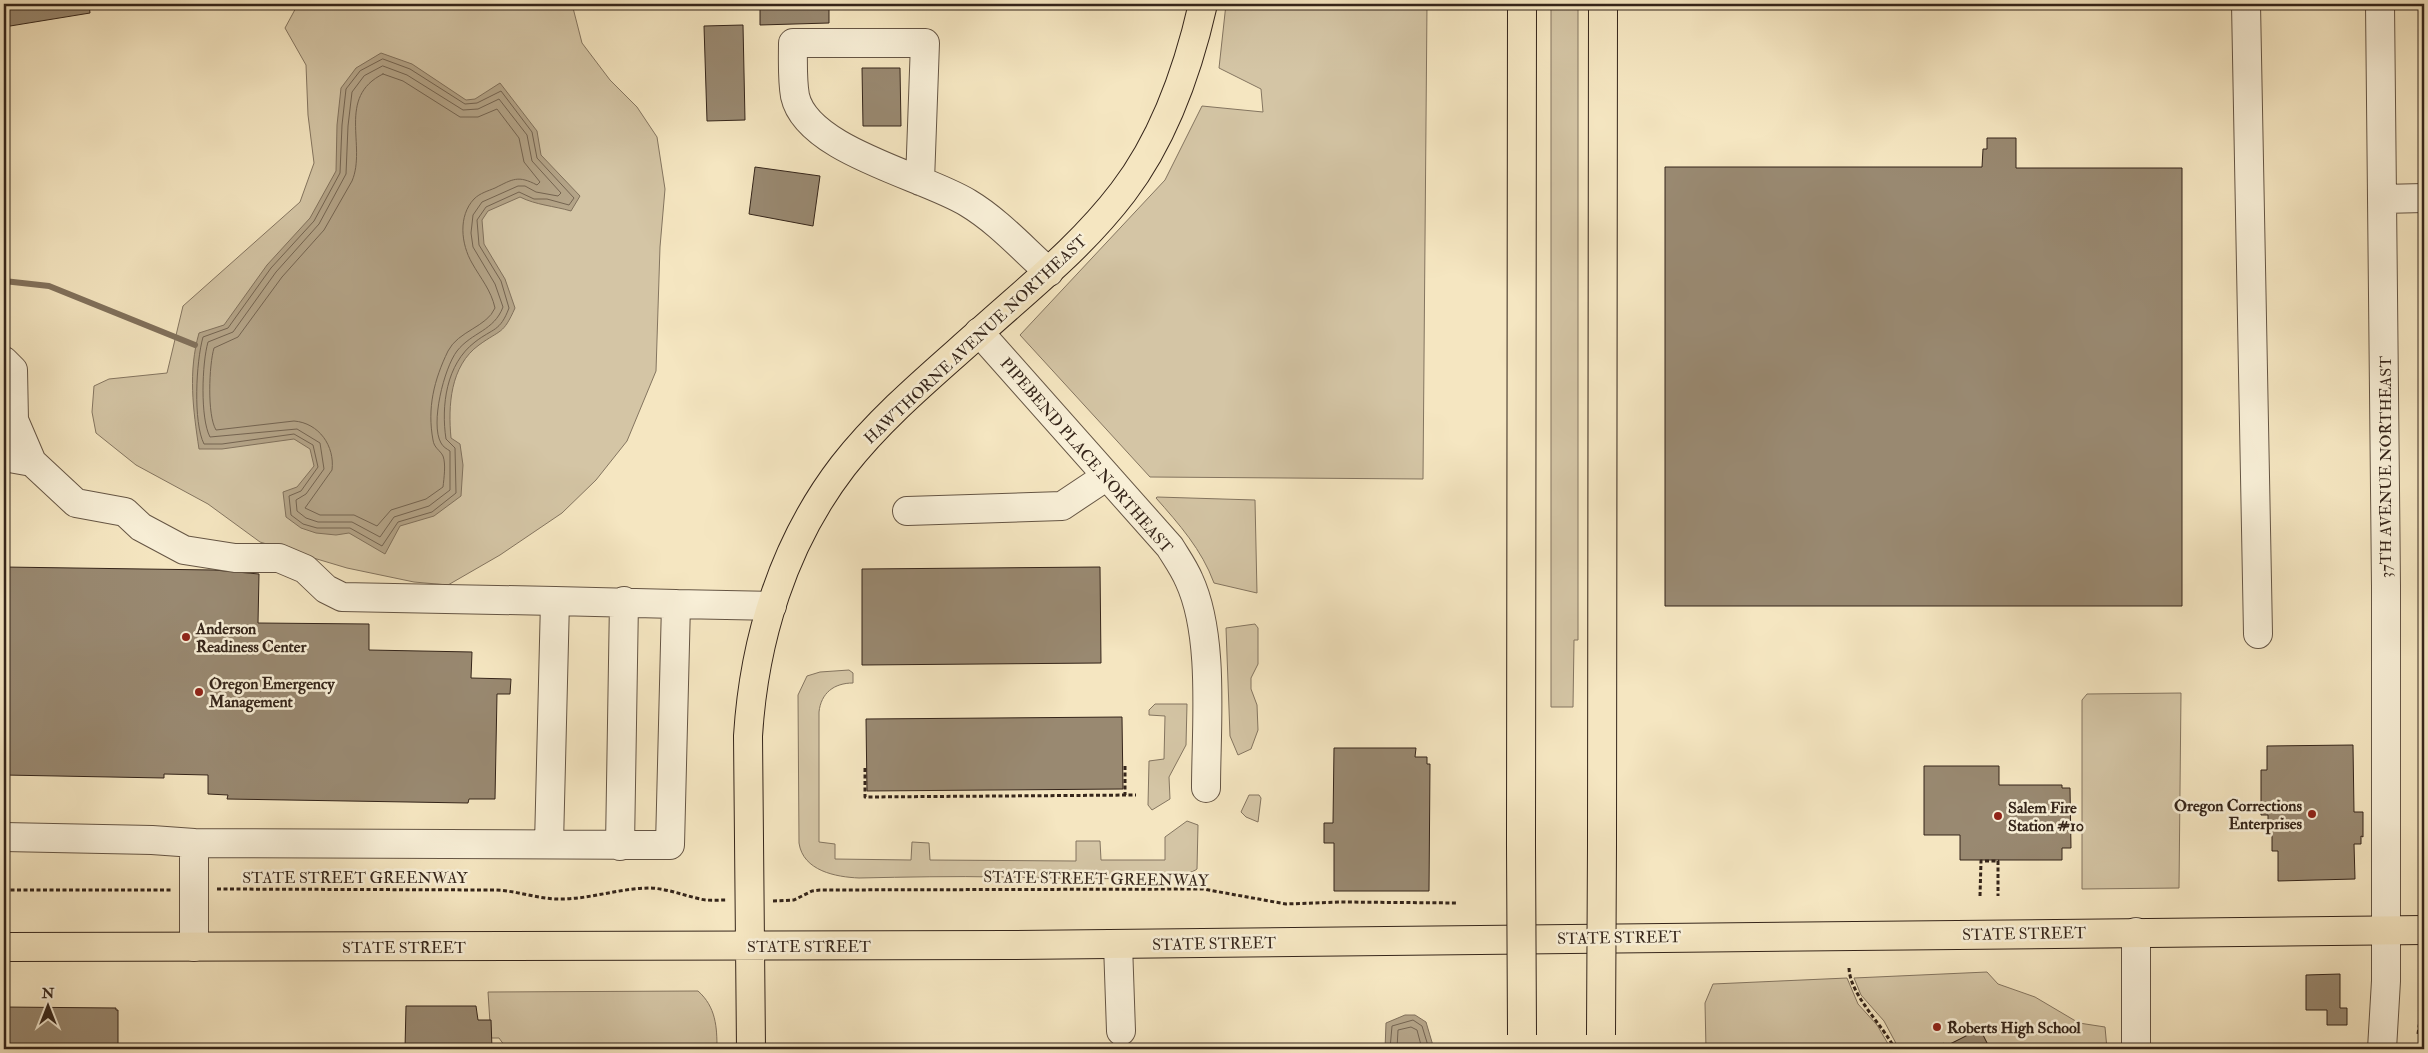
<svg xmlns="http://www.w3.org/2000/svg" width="2428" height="1053" viewBox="0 0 2428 1053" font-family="'IM FELL Double Pica',serif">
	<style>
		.green { fill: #d4c5a5; stroke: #847560 }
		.water { fill: #b4a488; stroke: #81715c }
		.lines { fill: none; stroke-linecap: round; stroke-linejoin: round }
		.shore { stroke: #746451; stroke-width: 1 }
		.stream { stroke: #81715c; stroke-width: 6 }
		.building { fill: #998971; stroke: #35251a }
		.minor-casing { stroke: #655544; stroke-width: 30 }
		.major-casing { stroke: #35251a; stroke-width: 30 }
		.highway-casing { stroke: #35251a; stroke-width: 30 }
		.path { stroke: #35251a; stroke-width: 3; stroke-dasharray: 4 2.5; stroke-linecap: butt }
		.minor { stroke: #f8efd7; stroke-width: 28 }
		.major { stroke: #f5e6c1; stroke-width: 28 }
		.highway { stroke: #f5e6c1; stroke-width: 28 }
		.highway-bridge-casing { stroke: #35251a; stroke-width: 30; stroke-linecap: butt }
		.highway-bridge { stroke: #f5e6c1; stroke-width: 28 }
		.poi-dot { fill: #8f2418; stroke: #f8efd7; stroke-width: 2 }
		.labels { text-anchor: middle; stroke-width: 5; stroke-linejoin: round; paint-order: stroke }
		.street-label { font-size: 16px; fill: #35251a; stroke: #f8efd7 }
		.poi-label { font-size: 16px; font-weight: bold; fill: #35251a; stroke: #f8efd7; text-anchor: start }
	</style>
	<rect width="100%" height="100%" fill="#f5e6c1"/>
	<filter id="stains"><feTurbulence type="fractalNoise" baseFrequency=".004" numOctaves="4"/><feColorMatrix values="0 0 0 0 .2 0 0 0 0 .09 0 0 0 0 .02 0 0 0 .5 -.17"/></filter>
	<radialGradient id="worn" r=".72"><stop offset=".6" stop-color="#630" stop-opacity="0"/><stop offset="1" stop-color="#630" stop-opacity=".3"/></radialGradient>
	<path class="green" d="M298,4H572L582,43L610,80L637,107L657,137L665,189L660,247L656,371L627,441L596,480L562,513L500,555L448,585L414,582L347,568L260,542L208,504L136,465L96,433L92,412L94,386L109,379L167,373L183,306L300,202L314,163L308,115L306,65L285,28Z
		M1226,4H1427L1423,479L1150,477L1020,335L1165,180L1202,106L1263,112L1261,89L1219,68Z
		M1551,4H1578V640H1574L1573,707H1551Z
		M1157,497L1255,500L1257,593L1214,583C1202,550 1179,524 1156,498Z
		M1255,624L1258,628V664L1251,678V689L1257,705L1258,730L1251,749L1238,755L1230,736L1226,628Z
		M849,670L853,673V683C834,683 821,693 819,712V842L835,844V859L911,860L912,842L929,843L930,860L1076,861V841H1100L1101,860H1165V837L1187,821L1198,825L1197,869C1180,884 1031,877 1000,877C954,876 906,877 859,878C836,877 803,871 799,843L798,695L807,676L820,672Z
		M2181,693L2179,888L2082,889V700L2087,694Z
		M1155,704H1187L1186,745L1169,777L1170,799L1152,810L1148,805L1149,761L1164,759L1165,716L1149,715V710Z
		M1249,795H1259L1261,798L1258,822L1246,817L1241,812Z
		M1987,972L1998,984L2035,997L2079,1023L2105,1027L2107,1049H1990L1980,1029L1946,1046L1944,1043L1931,1049H1899L1884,1021L1861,995L1854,978Z
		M1847,978L1858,1004L1877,1025L1891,1049H1706L1705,1003L1713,984Z
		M698,991C716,1007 717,1027 717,1049H507L499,1038H491L488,992Z"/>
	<path class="water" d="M381,53L412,64L466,100L475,99L500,83L537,131L541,155L580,196L571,211C554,206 536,205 520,197L488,211L482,220L484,244L505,279L515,308C503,335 501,329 479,345C450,366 448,406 451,438L460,444L463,465L461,496L434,516L400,526L385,554L349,533L336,535L316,533L301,528L286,517L283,492L297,487L314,466L310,449L294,439L222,449H199C193,409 188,372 199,333L224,325L267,265L310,218L336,171L337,125L341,88L356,68Z
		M1405,1015H1415L1426,1022L1434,1049H1385L1386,1023Z"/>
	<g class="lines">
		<path class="shore" d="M383,59L410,69L465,104L477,103L501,91L532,132L537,158L574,198L569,205L547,199H534L519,192L486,207L477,220L479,245L501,281L509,308C500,332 493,328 475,342C446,364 441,406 446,439L455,448L456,493L432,512L398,522L382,546L350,528H317L303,524L291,515L289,496L301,491L318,467L313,445L294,434L222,444H204C193,422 196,362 203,337L228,328L271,268L314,221L340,173L342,125L346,89L360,71Z
			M383,66L407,75L463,110L478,109L499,99L527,135L532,161L561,193L558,196L536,192L525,186H518L482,202L473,215L471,233L473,247L495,284L503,307C494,331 472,332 457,351C444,368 430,424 441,443C443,447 447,449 450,451V490L429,506L394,517L380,537L352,522H318L306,518L297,511L296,500L306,494L324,469L320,443L297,429L210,437C200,418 202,363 208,342L233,332L276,272L319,224L346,174L348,126L352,92L364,76Z
			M383,74L403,81L460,117H478L497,109L519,138L524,162L540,182L537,185C518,175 513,179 495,188C488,191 480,193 474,199C458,216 461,244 472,263C481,279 491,290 495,308C487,327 458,331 448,351C434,380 427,408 433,440C434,448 440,450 443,456C446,464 444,478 443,487L426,499L391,510L377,526L354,515H320L305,508L332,470C335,446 319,423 294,421L216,430C207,415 209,365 214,348L238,337L282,277L324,230L352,181C367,146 336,97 383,74Z
			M1390,1049L1392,1026L1413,1020L1422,1026L1429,1049
			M1397,1049L1398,1030L1411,1027L1417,1030L1422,1049"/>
		<path class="stream" d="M4,281L49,286L195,345"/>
	</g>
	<path class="building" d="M4,4H89L90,13L4,27Z
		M760,4H829V23L760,25Z
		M743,25L745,120L707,121L704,26Z
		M862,68H900L901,126H863Z
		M1987,138H2016V168H2182V606H1665V167H1982L1983,149H1987Z
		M755,167L820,176L813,226L749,214Z
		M4,567L214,570L259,574L258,623L369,624V650L472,652L471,678L511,679L510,694H497L495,799H469L468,803L227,799L228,795L208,794V775L164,774V778L4,775Z
		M1100,567L1101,663L862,665V569Z
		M1122,717L1123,789L867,791L866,719Z
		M2353,745L2354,812H2363V837L2361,836V844H2354L2355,879L2278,881V851H2272V833H2268V815H2261V770H2267V746Z
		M1334,748H1416L1415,757H1427V764H1430L1429,891H1334V843H1324V823H1333Z
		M1924,766H1999V785H2062V788H2070L2071,848H2062V860H1960V835H1924Z
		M2340,974V1008H2347V1025H2327V1010H2306V975Z
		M406,1006H476L478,1020H491L492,1049H405Z
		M4,1007L116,1008V1010H118V1049H4Z
		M1980,1029L1990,1049H1940Z"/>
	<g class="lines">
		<g class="minor-casing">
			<path id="minor" d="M2246,4L2258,634
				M2380,4L2386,586V981L2382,1049
				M920,181L925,43H793C793,60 792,79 795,96C807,151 925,176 968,203C998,221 1023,249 1049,272
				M2382,199L2424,198
				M979,332L1170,547C1176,557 1184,568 1189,580C1215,636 1206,727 1206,788
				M4,361L13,370L14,420L32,462
				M4,457L32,462L76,503L125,512L141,527L184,550L235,558H279L305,569L326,589L342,597L555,601
				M907,511L1062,506L1107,476
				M4,837L152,840L194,843V947
				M194,843L670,845L676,604L772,606
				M549,844L555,601L676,604
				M620,846L624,601
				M1118,944L1121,1031
				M2136,1049V932"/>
		</g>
		<g class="major-casing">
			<path id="major" d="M4,947L1013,945L2424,930
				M751,1049L748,736C754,640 783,544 843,466C882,416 933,374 980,332C1030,287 1082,246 1123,192C1165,137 1188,70 1203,4"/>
		</g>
		<g class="highway-casing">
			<path id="highway" d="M1521,845L1522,4
				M1602,845L1603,4"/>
		</g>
		<path class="path" d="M1125,766V795
			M865,768V797L1136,795
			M217,889L496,890C519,891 540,900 564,899C594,898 621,888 651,888C668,889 683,895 700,899C708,901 718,900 727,900
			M4,890H171
			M1980,896L1981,861H1998V896
			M773,901L794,900L812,891L820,890L1203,889L1286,904L1340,902L1458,903
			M1849,968C1850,995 1882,1024 1895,1049
			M2418,1034L2420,1020L2424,1017"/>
		<use href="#minor" class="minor"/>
		<use href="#major" class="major"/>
		<use href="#highway" class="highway"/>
		<g class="highway-bridge-casing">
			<path id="highway-bridge" d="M1521,845L1522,1035
				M1601,1035L1602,845"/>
		</g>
		<use href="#highway-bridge" class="highway-bridge"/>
	</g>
	<g class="poi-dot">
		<circle cx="186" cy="637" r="5"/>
		<circle cx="199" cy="692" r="5"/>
		<circle cx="2312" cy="814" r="5"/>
		<circle cx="1998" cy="816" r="5"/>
		<circle cx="1937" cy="1027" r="5"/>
	</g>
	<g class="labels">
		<g class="street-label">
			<text transform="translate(975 339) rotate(-43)" y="6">HAWTHORNE AVENUE NORTHEAST</text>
			<text transform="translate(1087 455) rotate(49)" y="6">PIPEBEND PLACE NORTHEAST</text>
			<text transform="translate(2385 467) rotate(-90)" y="6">37TH AVENUE NORTHEAST</text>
			<text x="355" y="883">STATE STREET GREENWAY</text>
			<text transform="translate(1096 878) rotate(1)" y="6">STATE STREET GREENWAY</text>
			<text transform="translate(2024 933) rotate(-1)" y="6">STATE STREET</text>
			<text transform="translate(1619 937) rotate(-1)" y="6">STATE STREET</text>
			<text transform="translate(1214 943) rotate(-1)" y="6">STATE STREET</text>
			<text x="809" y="952">STATE STREET</text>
			<text x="404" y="953">STATE STREET</text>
		</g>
		<g class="poi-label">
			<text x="196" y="634">Anderson<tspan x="196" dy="18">Readiness Center</tspan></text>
			<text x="209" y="689">Oregon Emergency<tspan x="209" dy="18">Management</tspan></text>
			<text x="2302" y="811" text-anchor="end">Oregon Corrections<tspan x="2302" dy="18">Enterprises</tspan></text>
			<text x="2008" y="813">Salem Fire<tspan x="2008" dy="18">Station #10</tspan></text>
			<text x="1947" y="1033">Roberts High School</text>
		</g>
	</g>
	<rect width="2428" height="1053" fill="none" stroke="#f5e6c1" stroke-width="20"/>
	<rect x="5" y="5" width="2418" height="1043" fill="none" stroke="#35251a" stroke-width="2.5"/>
	<rect x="10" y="10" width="2408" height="1033" fill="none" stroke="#35251a"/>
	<g transform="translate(48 1006)" stroke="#f8efd7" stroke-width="4" paint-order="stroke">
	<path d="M0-4L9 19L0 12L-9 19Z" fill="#35251a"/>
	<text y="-8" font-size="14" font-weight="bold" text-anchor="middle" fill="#35251a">N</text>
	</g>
	<rect width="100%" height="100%" filter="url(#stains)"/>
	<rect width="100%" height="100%" fill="url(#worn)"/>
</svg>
